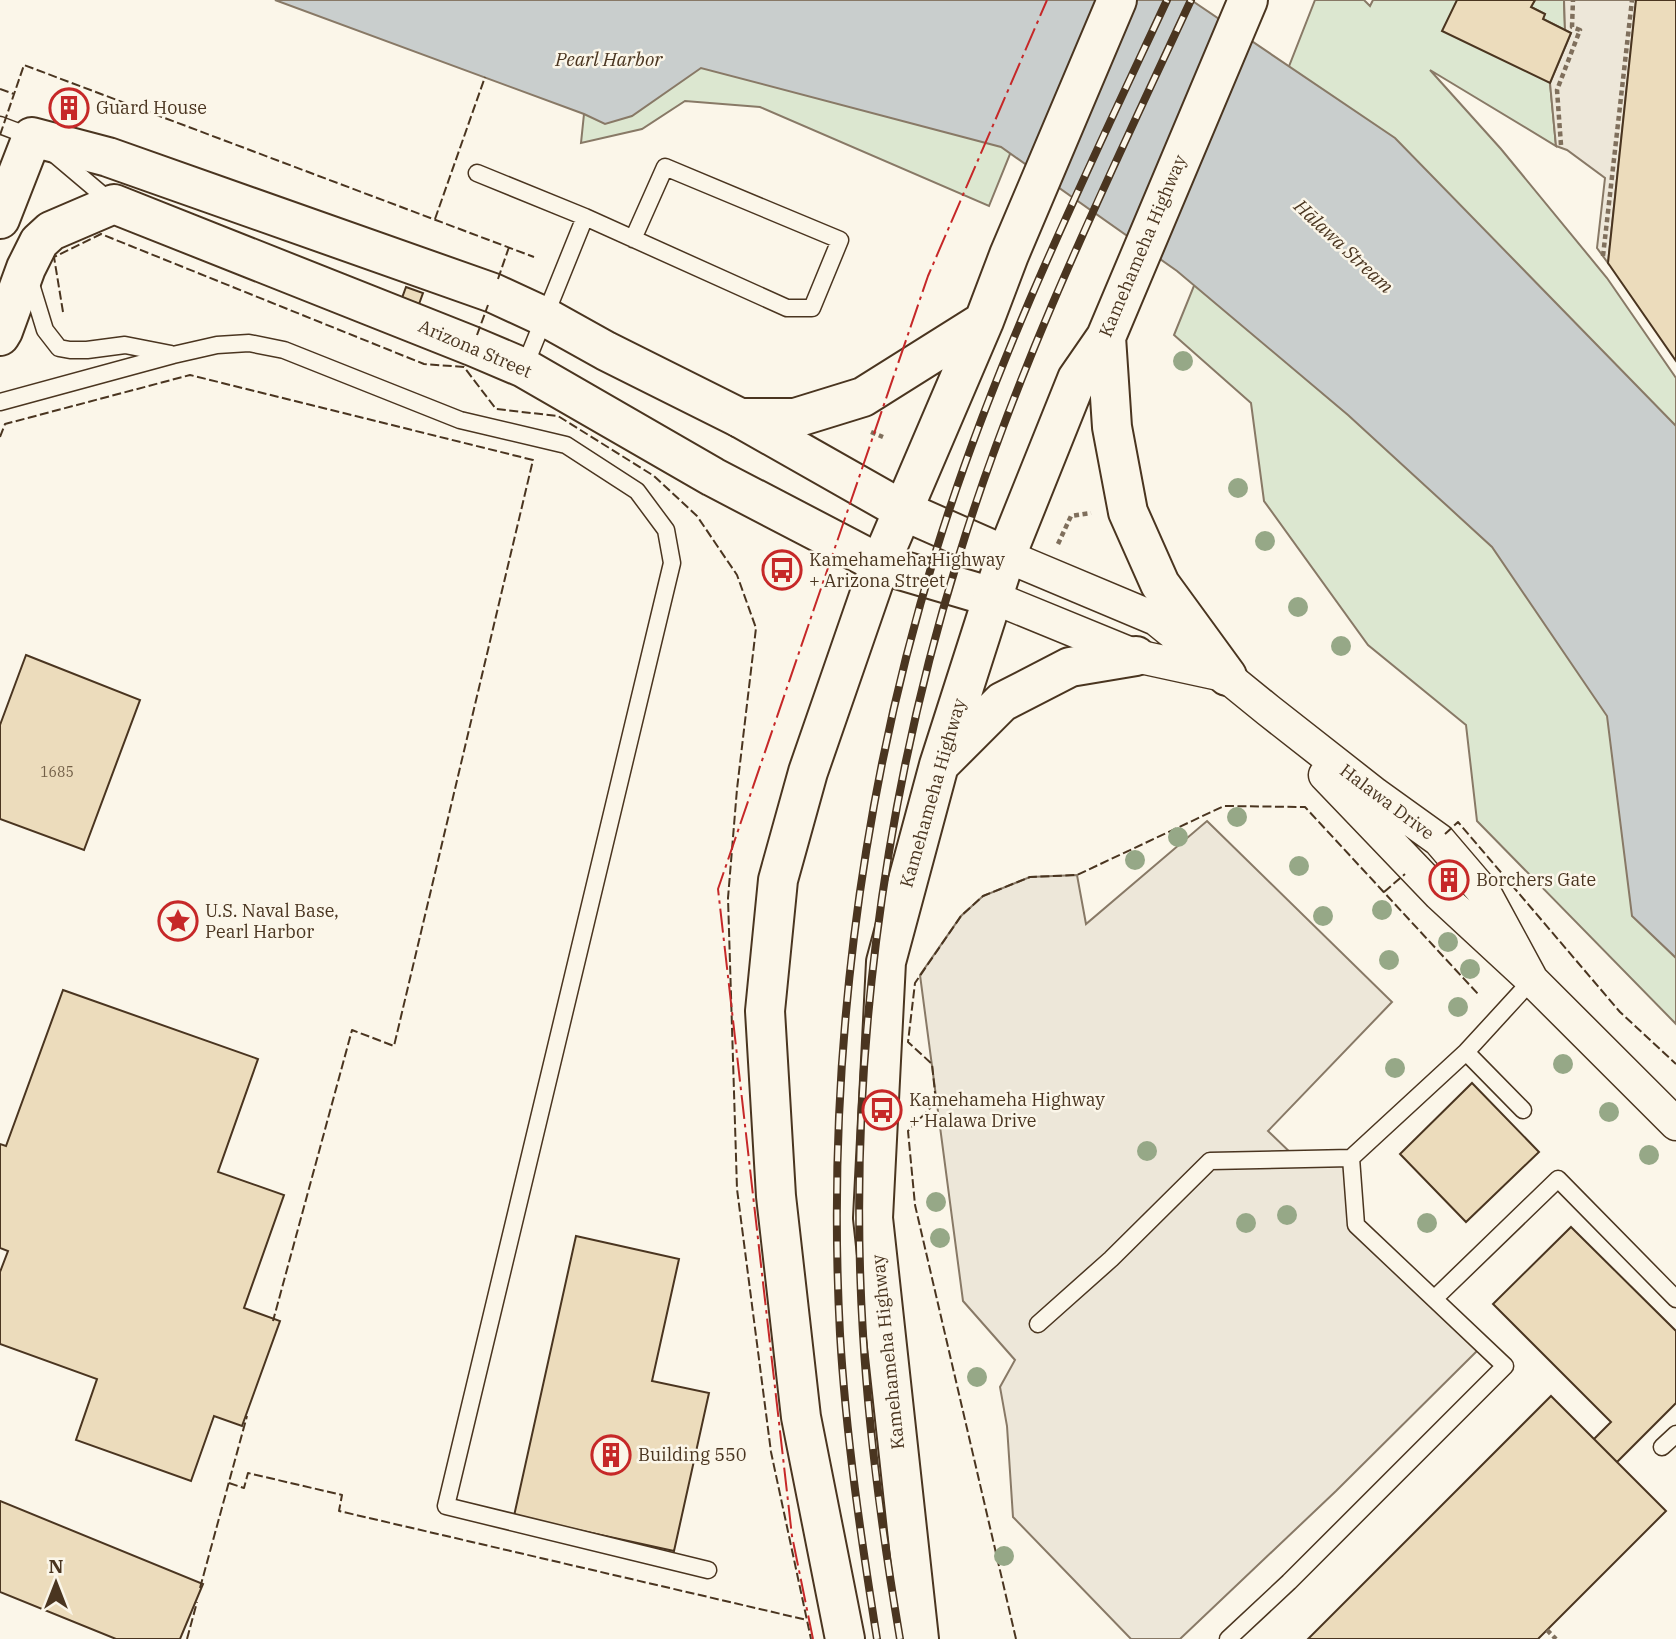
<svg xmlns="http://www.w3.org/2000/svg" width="1676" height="1639" viewBox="0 0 1676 1639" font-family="'IBM Plex Serif',serif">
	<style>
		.green { fill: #dce7d0; stroke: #887966; stroke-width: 2 }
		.parking { fill: #ede7d9; stroke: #887966; stroke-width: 2 }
		.water { fill: #c9cecd; stroke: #887966; stroke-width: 2 }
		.building { fill: #ecdcbc; stroke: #4a3520; stroke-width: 2 }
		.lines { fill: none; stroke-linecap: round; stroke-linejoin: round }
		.service-casing { stroke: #4a3520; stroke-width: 19 }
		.minor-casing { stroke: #4a3520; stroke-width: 35 }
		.tertiary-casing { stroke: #4a3520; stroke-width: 42 }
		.primary-casing { stroke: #4a3520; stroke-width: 42 }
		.path { stroke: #7f6f5c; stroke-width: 4.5; stroke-dasharray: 5 3.5; stroke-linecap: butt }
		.service { stroke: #fbf6e9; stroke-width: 16 }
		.minor { stroke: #fbf6e9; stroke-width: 32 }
		.tertiary { stroke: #fbf6e9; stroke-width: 38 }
		.primary { stroke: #fbf6e9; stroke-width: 38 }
		.rail-casing { stroke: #4a3520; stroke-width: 8 }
		.rail { stroke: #fbf6e9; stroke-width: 5; stroke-dasharray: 16; stroke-linecap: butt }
		.fence { stroke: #4a3520; stroke-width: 2; stroke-dasharray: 9 3.5; stroke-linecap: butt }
		.power { stroke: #c62828; stroke-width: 2; stroke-dasharray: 24 5 3.5 5; stroke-linecap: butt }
		.tree { fill: #96a887 }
		.labels { text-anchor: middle; stroke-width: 5; stroke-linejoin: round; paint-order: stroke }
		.number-label { font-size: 14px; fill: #725f47 }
		.poi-label { font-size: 18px; fill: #4a3520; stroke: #fbf6e9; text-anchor: start }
		.street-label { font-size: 18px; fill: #4a3520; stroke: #fbf6e9 }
		.water-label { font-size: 19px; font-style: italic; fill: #4a3520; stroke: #fbf6e9 }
	</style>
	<rect width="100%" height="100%" fill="#fbf6e9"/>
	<path class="green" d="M1315,0H1364L1370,6L1373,0H1457L1550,83L1556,146L1430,70L1501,149L1607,278L1676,378V515L1277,97Z
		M1535,0H1564L1565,30L1543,19L1545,14L1531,7Z
		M670,41L1050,55L989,206L760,107L685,101L642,129L581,143L584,114Z
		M1228,202L1676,692V1024L1477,821L1466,725L1368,645L1264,501L1251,403L1174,335Z"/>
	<path class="parking" d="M1564,0H1636L1608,263L1597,248L1605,178L1567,150L1556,146L1550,83L1571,33L1565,30Z
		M1207,821L1392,1002L1268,1131L1297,1159L1351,1158L1356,1225L1483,1345L1336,1491L1180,1639H1131L1013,1517L1007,1426L1000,1387L1015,1360L963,1301L920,975L961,916L983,896L1030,877L1077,875L1086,924Z"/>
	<path class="water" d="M275,0H1191L1395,138L1676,426V958L1632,916L1607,716L1492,547L1348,415L1177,271L1001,147L701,68L632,116L605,124L584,114Z"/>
	<path class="building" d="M1457,0H1535L1531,7L1545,14L1543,19L1571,33L1550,83L1442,31Z
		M1636,0H1676V361L1608,263Z
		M66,91L82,97L73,124L56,118Z
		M406,287L423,293L419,304L402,298Z
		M26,655L140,700L84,850L0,819V725Z
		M1445,865L1464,884L1454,894L1434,876Z
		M63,990L258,1059L218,1172L284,1195L244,1308L280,1321L242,1426L214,1416L191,1481L76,1440L97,1379L0,1344V1272L8,1251L0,1248V1144L6,1146Z
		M1472,1083L1539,1152L1466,1222L1400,1154Z
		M1571,1227L1676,1331V1403L1617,1462L1594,1439L1611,1422L1493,1304Z
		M576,1236L679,1259L652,1381L709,1393L674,1551L514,1516Z
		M1551,1396L1666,1511L1538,1639H1308Z
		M0,1501L203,1584L180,1639H116L0,1592Z"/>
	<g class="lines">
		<g class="service-casing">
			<path id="service" d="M0,125L34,138
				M54,154L112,203
				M477,173L585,217L524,368
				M585,217L787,308H812L840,240L665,167L633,239
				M30,281L45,330L59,348L70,350H87L125,345L171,354
				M0,402L173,355L217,345L249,343L284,350L460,420L566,445L637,491L666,530L672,563L446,1506L708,1570
				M1466,1052L1523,1110
				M1434,1299L1558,1179L1676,1299
				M1038,1324L1111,1259L1210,1161L1351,1158L1466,1052L1532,980
				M1662,1447L1676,1434
				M1228,1639L1289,1582L1505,1366L1356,1225L1351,1158"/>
		</g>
		<g class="minor-casing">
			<path id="minor" d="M1006,556L1156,619L1268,710L1375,794L1439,840L1486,895L1532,980
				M992,597L1136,656L1219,674
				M1325,775L1439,894L1532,980L1676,1124"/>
		</g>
		<g class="tertiary-casing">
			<path id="tertiary" d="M0,219L32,137L108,157L493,293L545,317L606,351L740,418L904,511L1006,556
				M0,336L3,331L26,268L39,242L51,231L114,204L472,346L524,368L713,477L880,564L992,597"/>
		</g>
		<g class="primary-casing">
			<path id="primary" d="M1106,337L1112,427L1128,512L1160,584L1227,676
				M740,418H795L863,397L984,321
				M943,761L1002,702L1070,667L1136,656
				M845,1639L801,1417L776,1196L765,1011L778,880L808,772L880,564L984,321L1009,255L1117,0
				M919,1639L873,1218L886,962L939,765L1006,556L1077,379L1106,337L1248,0"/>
		</g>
		<path class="path" d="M1561,145L1557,90L1580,30L1572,27L1573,0
			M1603,256L1632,0
			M871,432L883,437
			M1058,544L1071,516L1091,513
			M1547,1630L1556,1639"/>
		<use href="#service" class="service"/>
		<use href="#minor" class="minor"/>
		<use href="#tertiary" class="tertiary"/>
		<use href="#primary" class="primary"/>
		<g class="rail-casing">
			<path id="rail" d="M877,1639C861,1538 846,1437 840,1334C826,1073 859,800 936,551C995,360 1083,180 1167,0
				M900,1639C883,1538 869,1437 863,1334C847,1078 882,804 958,559C1017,365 1106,183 1191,0"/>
		</g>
		<use href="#rail" class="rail"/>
		<path class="fence" d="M0,89L14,94
			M0,135L24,65L534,257
			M435,219L485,77
			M498,279L509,247
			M63,312L54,257L101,234L424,364L464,367L496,409L558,416L654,476L697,516L737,575L756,628L737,789L728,898L737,1189L771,1452L811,1639
			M477,335L488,305
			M0,437L5,424L190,375L533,460L394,1046L352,1030L273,1321
			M1445,834L1458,822L1620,1012L1676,1064
			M1384,892L1405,874
			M229,1483L244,1488L248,1473L342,1495L339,1511L807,1620
			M200,1588L247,1416
			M187,1639L197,1602
			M1016,1639L915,1205L908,1131L936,1102L932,1064L908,1042L915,983L961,916L983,896L1030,877L1077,875L1224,806L1305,807L1478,994"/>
		<path class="power" d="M813,1639L792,1536L718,889L928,276L1047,0"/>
	</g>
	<g class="tree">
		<circle cx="1183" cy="361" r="10"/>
		<circle cx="1238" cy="488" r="10"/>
		<circle cx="1265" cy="541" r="10"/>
		<circle cx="1298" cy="607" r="10"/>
		<circle cx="1341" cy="646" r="10"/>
		<circle cx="1237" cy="817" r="10"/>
		<circle cx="1178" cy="837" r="10"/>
		<circle cx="1135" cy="860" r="10"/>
		<circle cx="1299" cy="866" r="10"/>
		<circle cx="1382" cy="910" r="10"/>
		<circle cx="1323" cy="916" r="10"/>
		<circle cx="1448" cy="942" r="10"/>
		<circle cx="1389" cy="960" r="10"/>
		<circle cx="1470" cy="969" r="10"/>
		<circle cx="1458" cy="1007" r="10"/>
		<circle cx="1563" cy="1064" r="10"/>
		<circle cx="1395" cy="1068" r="10"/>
		<circle cx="1609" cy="1112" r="10"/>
		<circle cx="1147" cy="1151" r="10"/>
		<circle cx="1649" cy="1155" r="10"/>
		<circle cx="936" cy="1202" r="10"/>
		<circle cx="1287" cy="1215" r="10"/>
		<circle cx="1246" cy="1223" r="10"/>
		<circle cx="1427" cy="1223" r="10"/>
		<circle cx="940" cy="1238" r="10"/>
		<circle cx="977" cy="1377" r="10"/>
		<circle cx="1004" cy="1556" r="10"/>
	</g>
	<defs>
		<g id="building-ring" transform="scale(2.0125)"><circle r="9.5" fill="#fbf6e9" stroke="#c62828" stroke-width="1.5"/><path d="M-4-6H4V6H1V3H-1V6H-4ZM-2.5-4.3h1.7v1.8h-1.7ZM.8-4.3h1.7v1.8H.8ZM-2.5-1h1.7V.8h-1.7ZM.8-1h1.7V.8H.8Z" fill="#c62828"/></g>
		<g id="bus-ring" transform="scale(2.0125)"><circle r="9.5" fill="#fbf6e9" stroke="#c62828" stroke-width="1.5"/><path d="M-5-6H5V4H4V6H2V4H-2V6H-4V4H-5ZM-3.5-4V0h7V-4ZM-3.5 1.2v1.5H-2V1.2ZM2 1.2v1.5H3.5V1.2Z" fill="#c62828"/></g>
		<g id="sight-ring" transform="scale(2.0125)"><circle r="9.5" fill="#fbf6e9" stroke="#c62828" stroke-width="1.5"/><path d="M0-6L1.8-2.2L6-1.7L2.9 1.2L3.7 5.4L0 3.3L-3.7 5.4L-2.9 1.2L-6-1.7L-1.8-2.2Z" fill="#c62828"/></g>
	</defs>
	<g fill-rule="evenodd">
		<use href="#building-ring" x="69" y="108"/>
		<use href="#bus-ring" x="782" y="570"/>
		<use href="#building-ring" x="1449" y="880"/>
		<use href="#sight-ring" x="178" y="921"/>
		<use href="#bus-ring" x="882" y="1110"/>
		<use href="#building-ring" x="611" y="1455"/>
	</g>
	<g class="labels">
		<g class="number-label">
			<text x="57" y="777">1685</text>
		</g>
		<g class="poi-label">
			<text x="96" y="114">Guard House</text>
			<text x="809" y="566">Kamehameha Highway<tspan x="809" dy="21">+ Arizona Street</tspan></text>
			<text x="1476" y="886">Borchers Gate</text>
			<text x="205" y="917">U.S. Naval Base,<tspan x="205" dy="21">Pearl Harbor</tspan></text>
			<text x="909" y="1106">Kamehameha Highway<tspan x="909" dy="21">+ Halawa Drive</tspan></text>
			<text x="638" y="1461">Building 550</text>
		</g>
		<g class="street-label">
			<text transform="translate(1143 246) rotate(-67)" y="6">Kamehameha Highway</text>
			<text transform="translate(475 349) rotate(23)" y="6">Arizona Street</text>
			<text transform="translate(933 793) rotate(-74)" y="6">Kamehameha Highway</text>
			<text transform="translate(1387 802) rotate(37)" y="6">Halawa Drive</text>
			<text transform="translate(888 1352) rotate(-96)" y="6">Kamehameha Highway</text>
		</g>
		<g class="water-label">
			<text x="609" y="66">Pearl Harbor</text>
			<text transform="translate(1344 246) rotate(43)" y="7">Hālawa Stream</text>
		</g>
	</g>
	<g transform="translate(56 1583)" stroke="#fbf6e9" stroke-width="5" paint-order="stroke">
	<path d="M0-5L12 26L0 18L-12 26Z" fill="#4a3520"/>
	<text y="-10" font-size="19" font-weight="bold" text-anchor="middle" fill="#4a3520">N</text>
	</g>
</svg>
